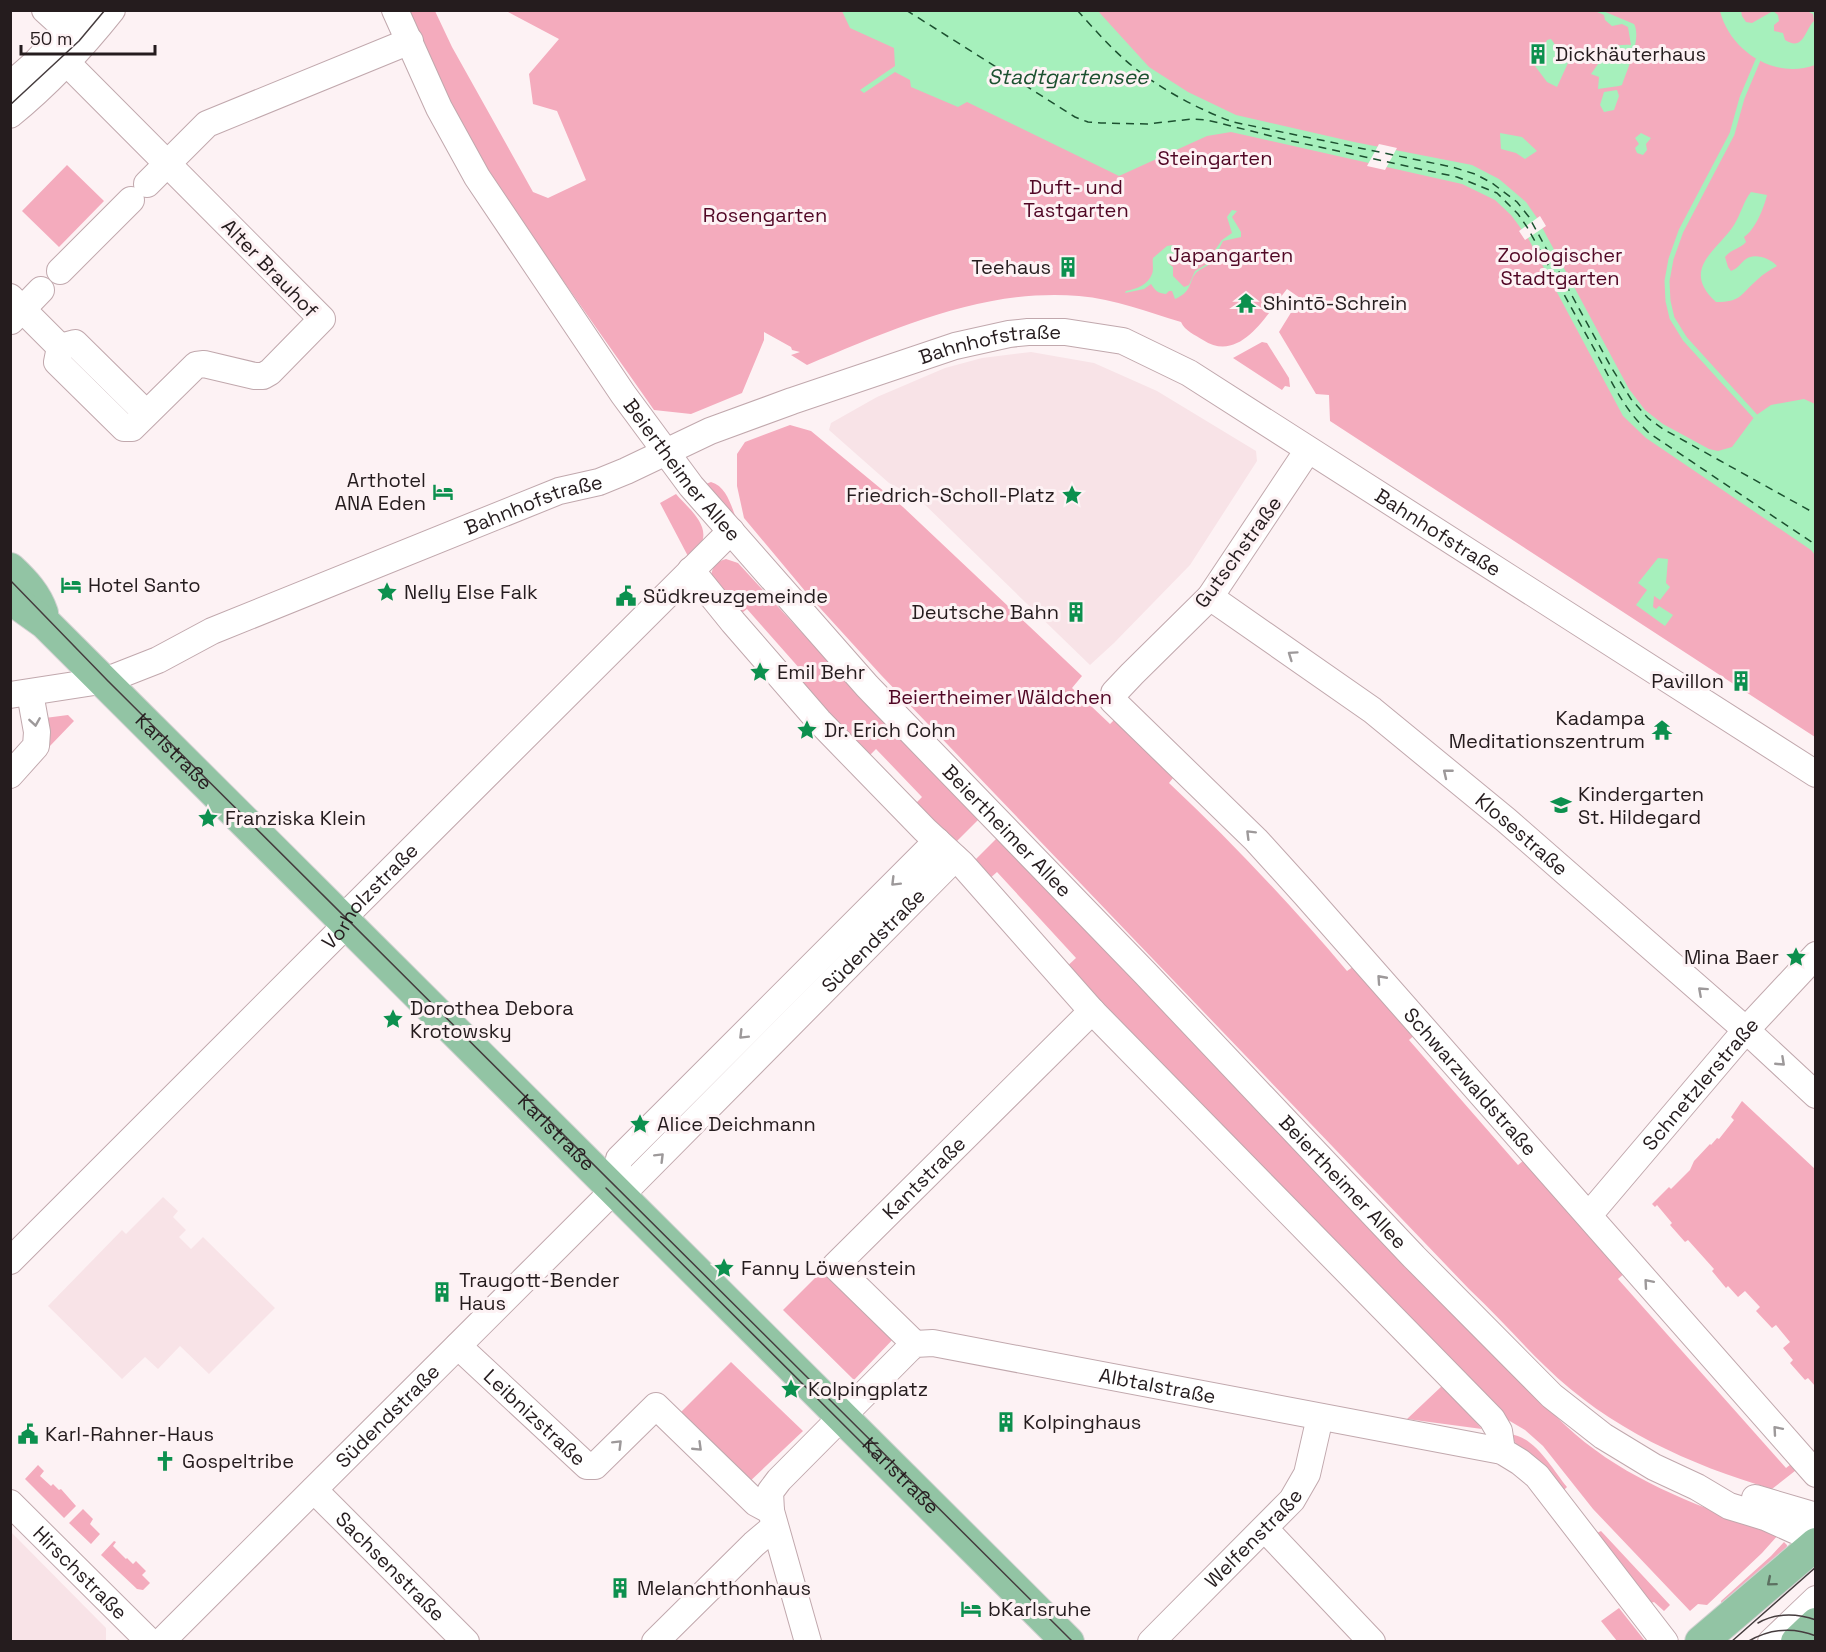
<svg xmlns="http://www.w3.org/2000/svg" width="1826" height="1652" viewBox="0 0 1826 1652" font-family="'Space Grotesk',sans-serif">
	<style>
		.built { fill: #f8e3e7 }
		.green { fill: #f4abbd }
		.water { fill: #a6f0bc }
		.pier { fill: #fdf2f4 }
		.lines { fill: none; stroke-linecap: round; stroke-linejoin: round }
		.stream { stroke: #a6f0bc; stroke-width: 5 }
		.ferry { stroke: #1c5130; stroke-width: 1.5; stroke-dasharray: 8 6; stroke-linecap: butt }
		.minor-casing { stroke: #c1a8ad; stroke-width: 28 }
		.major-casing { stroke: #d3d2d2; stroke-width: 34 }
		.minor { stroke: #fff; stroke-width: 26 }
		.major { stroke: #92c4a4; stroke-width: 32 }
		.tram { stroke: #453c3e; stroke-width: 1.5 }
		.oneway { stroke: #9d999a }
		.oneway2 { stroke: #5c7061 }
		.labels { text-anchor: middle; stroke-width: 6; stroke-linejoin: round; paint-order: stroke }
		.poi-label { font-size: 20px; fill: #251c1e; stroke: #fdf2f4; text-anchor: start }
		.park-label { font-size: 20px; fill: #510725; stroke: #fdf2f4 }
		.street-label { font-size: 20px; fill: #251c1e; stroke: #fdf2f4 }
		.water-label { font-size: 21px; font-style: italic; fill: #1c5130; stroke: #fdf2f4 }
	</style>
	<rect width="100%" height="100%" fill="#fdf2f4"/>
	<path class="built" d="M1031,352L1094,363L1157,391L1256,451L1257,461L1190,565L1114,643L1090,665L918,498L889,483L829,430L831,423L877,397L945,368L982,358Z
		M163,1197L178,1211L173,1217L186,1230L179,1237L191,1249L203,1237L275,1308L209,1374L180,1346L158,1369L145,1357L122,1379L48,1306L122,1230L126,1234Z
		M11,1532L106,1628V1641H11Z"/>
	<path class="green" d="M405,11H435L452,47L533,192L548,198L586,180L557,111L533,104L529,74L559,39L506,11H1815V737L1330,421L1329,395L1316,394L1279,332L1300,298L1287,289C1268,312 1241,365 1203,340C1195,335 1185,331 1181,322C1148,312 1115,299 1079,296C983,288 894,329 807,365L791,355L800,352L792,350L791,347L764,332V340L742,393L691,414L654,410L486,171L459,123Z
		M67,165L104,201L59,247L22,211Z
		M1262,342L1267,343L1289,378L1290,387L1285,386L1282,390L1233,358Z
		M790,425L811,431L903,507L1082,676L1072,688L1110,724L1117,717L1177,773L1169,783C1232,842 1291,905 1347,971L1357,964L1419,1031L1409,1040L1518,1165L1528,1157L1627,1271L1618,1279L1786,1468L1795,1461L1800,1467L1772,1489C1690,1465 1608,1428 1546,1367C1520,1342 1496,1314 1469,1289L881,675L810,597L744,518L737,486V454L745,442Z
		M711,482C726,486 731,505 736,518L706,484Z
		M676,494C687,507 711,525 701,544C699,550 693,555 690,560L660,503Z
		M726,559L738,563L862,698L979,819L956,842L942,828L938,832L913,806L922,797L876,749L867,758L800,686L808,678L747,609L738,616L711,576C712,567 717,561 726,559Z
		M68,715L74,721L49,747L45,718Z
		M998,837L1539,1399C1551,1411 1562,1423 1575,1434C1633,1484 1708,1510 1779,1534L1762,1553L1707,1605L1698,1604L1690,1611L1593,1509L1543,1446L1525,1430L1503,1417L1063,970L1076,958L997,872L988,880L973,862Z
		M1742,1101L1815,1169V1386L1808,1378L1805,1380L1790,1363L1793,1360L1783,1348L1790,1342L1776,1325L1772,1328L1756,1311L1760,1307L1745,1291L1738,1297L1728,1286L1726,1288L1712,1271L1714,1269L1688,1240L1685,1242L1670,1225L1672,1223L1657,1205L1655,1207L1652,1204L1669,1187L1671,1189L1690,1170L1694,1161L1710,1144L1711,1145L1717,1138L1719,1139L1734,1120L1731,1117Z
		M827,1266L897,1335L854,1380L783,1310Z
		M731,1362L803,1431L746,1485L676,1417Z
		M1443,1385L1482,1429L1407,1419Z
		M1509,1434C1535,1436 1552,1469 1567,1487L1563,1491L1537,1460L1517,1445Z
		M38,1465L44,1471L40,1476L51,1486L53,1484L59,1490L61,1489L76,1506L64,1518L25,1479Z
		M83,1509L93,1519L90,1524L100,1534L91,1544L69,1523Z
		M1601,1531L1670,1605L1664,1611L1654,1602L1651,1603L1597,1533Z
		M114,1541L116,1542L113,1546L126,1559L127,1558L133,1564L136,1561L146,1571L142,1575L150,1583L143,1590L137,1589L101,1555Z
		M1784,1542L1787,1545L1786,1553L1722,1607L1721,1601L1771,1556Z
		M1619,1608L1645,1641H1617L1601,1621Z"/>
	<path class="water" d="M842,11H1098L1149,67L1188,92L1236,115L1354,142L1472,165L1499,179L1526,202L1537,218L1629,389L1645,410L1663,424L1709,449L1718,451L1732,447L1755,416L1771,405L1804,399L1815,404V555L1811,550L1646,438L1623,416L1528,238L1511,215L1495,200L1462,184L1231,132L1207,136L1119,176L967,102L958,107L911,87L910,80L895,72L864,93L860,90L895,66L894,48L850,28Z
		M1595,11H1603L1634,24C1642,38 1627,70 1622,85L1619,86L1598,89L1599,77L1591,74L1598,64V55C1606,47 1619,44 1631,45L1628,27L1622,24L1612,26L1605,20L1604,15Z
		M1720,11H1741L1742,16L1746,22L1752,23L1773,11L1778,15L1779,21L1774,25V31L1783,33L1785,40C1804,52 1805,29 1814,21L1813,14L1807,11H1815V65C1775,80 1730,51 1720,11Z
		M1551,39L1568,63L1557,87L1547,82L1535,66L1547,40Z
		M1617,90L1619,96L1614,110L1604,112L1600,105L1604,92Z
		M1500,133L1522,137L1537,151L1525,159L1516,153L1501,149Z
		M1641,133L1651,138L1646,144L1647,150L1643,155L1637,153L1635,148L1639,144L1635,138Z
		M1751,192L1767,195C1764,208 1755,230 1744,237L1746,242C1740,249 1731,249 1725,257L1728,267L1731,271C1739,268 1740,263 1746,259C1754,253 1770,258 1777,266C1770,270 1763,274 1757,280C1740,295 1741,302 1716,302C1680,269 1717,251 1734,225C1741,214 1743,202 1751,192Z
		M1232,210L1237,211L1232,217L1241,232V237L1223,241L1219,249L1210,257V264C1206,267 1200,269 1197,272C1188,280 1194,291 1175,299L1172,291H1169L1166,294C1157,293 1156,291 1151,284L1144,289L1125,293L1126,291C1136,289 1148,285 1152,274C1154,269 1152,263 1153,258L1167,246L1173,245L1176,250L1173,256L1168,260V263L1173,267V276L1184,287L1189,285L1195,271L1207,264V254L1215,250L1222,240L1232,233L1227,217Z
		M1658,558L1668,559L1666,583L1670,587L1660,600L1654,596L1653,607L1656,609L1659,606L1673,615L1665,626L1636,605L1647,590L1638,583Z"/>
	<path class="pier" d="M1379,144L1397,148L1385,170L1367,166Z
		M1540,216L1546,226L1525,240L1519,231Z"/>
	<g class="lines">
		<path class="stream" d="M1755,416L1685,339L1672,318L1668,301L1667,281L1671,259L1681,231L1732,134L1742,98L1758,60"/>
		<path class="ferry" d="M906,10L1075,117L1088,122L1101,123L1147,124L1192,119L1207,120L1287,140L1457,177L1497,193L1518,214L1527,227C1549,266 1570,306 1592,345C1611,379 1620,405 1649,433L1816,545
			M1077,10C1096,31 1114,52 1136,69C1164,91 1200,110 1233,122L1452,167L1475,174L1492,183L1517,202L1529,217L1611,367L1631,399L1648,418L1663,429L1816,514"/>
		<g class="minor-casing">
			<g id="minor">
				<path d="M45,10L80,42"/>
				<path id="s1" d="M395,10L439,108L477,177L623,394L691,486L867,686L1145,973L1414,1257L1552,1396L1603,1436L1654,1467L1697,1487L1729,1506L1765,1517L1816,1540"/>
				<path d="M10,85L34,64L85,10"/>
				<path d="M10,115C48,84 81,49 112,10"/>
				<path d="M147,184L207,124L410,41"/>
				<path d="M60,271L131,200"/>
				<path d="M10,297L60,347"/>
				<path d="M11,321L41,290"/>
				<path d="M60,347L57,362L124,428H132L196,365L204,364L255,376H263L270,372L322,319L67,63"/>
				<path d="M60,347L75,343L146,413"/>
				<path id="s2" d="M1308,450L1210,597L1132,674L1114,693L1113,701L1256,840L1305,894L1816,1474"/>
				<path d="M691,570L733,622L819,721L925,830L962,864L1092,1011L1492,1419L1499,1431L1502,1451"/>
				<path id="s3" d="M1210,597L1372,710L1506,820L1746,1030L1816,1095"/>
				<path id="s4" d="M10,695L107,680L158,660L212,631L559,491L599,482L626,471L710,431L792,401L955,346L1009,334L1028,332H1065L1123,341L1189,373L1816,774"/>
				<path d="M10,775L36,746L37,732L30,693"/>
				<path d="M614,1190L619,1159L937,841"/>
				<path id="s5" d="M1589,1215L1746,1030L1816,955"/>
				<path id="s6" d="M10,1261L341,930L352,909L731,531"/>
				<path id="s7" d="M915,1344L835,1266L1092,1011"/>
				<path id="s8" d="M458,1346L587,1466H595L656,1406L756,1503L771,1511"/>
				<path id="s9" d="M314,1490L466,1642"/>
				<path d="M1755,1498L1816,1516"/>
				<path id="s10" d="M10,1503L150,1642"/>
				<path d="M1265,1529L1372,1642"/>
				<path id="s11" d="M161,1642L614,1190L630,1186L955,858"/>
				<path d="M655,1642L754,1544L774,1527"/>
				<path id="s12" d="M808,1642L771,1511L770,1492L779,1480L909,1349L915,1344L933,1343L1502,1451L1520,1462L1537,1476L1665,1642"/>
				<path id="s13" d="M1151,1642L1292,1500L1307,1474L1320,1417"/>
				<path d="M1771,1642L1816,1599"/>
			</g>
		</g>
		<g class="major-casing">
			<g id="major">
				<path d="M10,569C24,582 36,595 42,613"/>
				<path id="s14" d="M10,598L45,623L1068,1642"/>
				<path d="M1701,1642L1816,1544"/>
				<path d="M1797,1642L1816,1624"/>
			</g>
		</g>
		<use href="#minor" class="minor"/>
		<use href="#major" class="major"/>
		<path class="tram" d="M10,105L79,41L105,10
			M10,580L107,680L1073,1642
			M606,1188L876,1457
			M1816,1595V1611
			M1758,1623C1776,1613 1796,1613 1816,1620
			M1731,1642L1816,1567
			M1747,1642C1769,1629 1791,1626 1816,1636"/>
	</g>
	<defs><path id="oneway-chevron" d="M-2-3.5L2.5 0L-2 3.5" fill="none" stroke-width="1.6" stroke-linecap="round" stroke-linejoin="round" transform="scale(1.5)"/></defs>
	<g class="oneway">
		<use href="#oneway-chevron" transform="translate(1292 655) rotate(-145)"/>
		<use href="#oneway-chevron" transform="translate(35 722) rotate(81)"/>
		<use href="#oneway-chevron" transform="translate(1447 773) rotate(-141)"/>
		<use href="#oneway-chevron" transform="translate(1250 834) rotate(-135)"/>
		<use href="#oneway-chevron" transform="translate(895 882) rotate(135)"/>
		<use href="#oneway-chevron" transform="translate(1381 979) rotate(-132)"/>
		<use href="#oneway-chevron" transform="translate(1702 991) rotate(-138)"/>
		<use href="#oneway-chevron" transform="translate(743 1035) rotate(135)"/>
		<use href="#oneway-chevron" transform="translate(1781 1062) rotate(43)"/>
		<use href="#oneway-chevron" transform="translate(660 1157) rotate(-45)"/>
		<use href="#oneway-chevron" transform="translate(1648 1283) rotate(-131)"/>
		<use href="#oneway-chevron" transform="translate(1777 1430) rotate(-131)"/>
		<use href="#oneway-chevron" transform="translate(618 1444) rotate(-45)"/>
		<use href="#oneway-chevron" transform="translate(698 1447) rotate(44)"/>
	</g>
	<use class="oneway2" href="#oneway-chevron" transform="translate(1771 1582) rotate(140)"/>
	<defs>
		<g id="building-bare" transform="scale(1.62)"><path d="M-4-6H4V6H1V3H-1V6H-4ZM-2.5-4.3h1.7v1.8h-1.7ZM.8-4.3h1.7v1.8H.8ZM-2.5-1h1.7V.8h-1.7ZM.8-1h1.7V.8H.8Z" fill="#0c904e" stroke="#fdf2f4" stroke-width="2.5" paint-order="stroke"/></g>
		<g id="temple-bare" transform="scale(1.62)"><path d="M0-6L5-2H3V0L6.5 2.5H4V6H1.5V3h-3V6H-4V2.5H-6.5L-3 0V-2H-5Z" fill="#0c904e" stroke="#fdf2f4" stroke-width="2.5" paint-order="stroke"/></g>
		<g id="hotel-bare" transform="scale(1.62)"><path d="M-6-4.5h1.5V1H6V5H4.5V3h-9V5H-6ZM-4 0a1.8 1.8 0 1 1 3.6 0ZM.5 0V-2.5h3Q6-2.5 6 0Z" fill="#0c904e" stroke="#fdf2f4" stroke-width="2.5" paint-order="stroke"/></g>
		<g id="sight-bare" transform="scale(1.62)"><path d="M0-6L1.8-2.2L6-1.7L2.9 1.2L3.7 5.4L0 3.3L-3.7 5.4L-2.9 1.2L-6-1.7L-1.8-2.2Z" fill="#0c904e" stroke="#fdf2f4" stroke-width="2.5" paint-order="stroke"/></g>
		<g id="civic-bare" transform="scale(1.62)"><path d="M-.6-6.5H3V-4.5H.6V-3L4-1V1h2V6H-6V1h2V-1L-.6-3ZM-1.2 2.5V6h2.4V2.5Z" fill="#0c904e" stroke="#fdf2f4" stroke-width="2.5" paint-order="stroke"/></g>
		<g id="school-bare" transform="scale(1.62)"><path d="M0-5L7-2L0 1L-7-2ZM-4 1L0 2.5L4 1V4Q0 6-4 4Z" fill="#0c904e" stroke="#fdf2f4" stroke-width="2.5" paint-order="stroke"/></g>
		<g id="church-bare" transform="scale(1.62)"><path d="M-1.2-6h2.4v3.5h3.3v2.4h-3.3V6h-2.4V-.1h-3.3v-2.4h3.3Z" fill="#0c904e" stroke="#fdf2f4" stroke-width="2.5" paint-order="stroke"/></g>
	</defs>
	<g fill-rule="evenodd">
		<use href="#building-bare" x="1538" y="54"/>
		<use href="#building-bare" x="1068" y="267"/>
		<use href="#temple-bare" x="1246" y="303"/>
		<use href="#hotel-bare" x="443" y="492"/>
		<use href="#sight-bare" x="1072" y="495"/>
		<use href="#hotel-bare" x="71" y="585"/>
		<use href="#sight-bare" x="387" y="592"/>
		<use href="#civic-bare" x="626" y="596"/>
		<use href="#building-bare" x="1076" y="612"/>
		<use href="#sight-bare" x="760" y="672"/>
		<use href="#building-bare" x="1741" y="681"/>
		<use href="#sight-bare" x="807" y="730"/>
		<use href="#temple-bare" x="1662" y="730"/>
		<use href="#school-bare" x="1561" y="805"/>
		<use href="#sight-bare" x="208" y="818"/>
		<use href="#sight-bare" x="1796" y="957"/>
		<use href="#sight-bare" x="393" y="1019"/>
		<use href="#sight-bare" x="640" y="1124"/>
		<use href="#sight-bare" x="724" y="1268"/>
		<use href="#building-bare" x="442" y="1292"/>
		<use href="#sight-bare" x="791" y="1389"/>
		<use href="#building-bare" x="1006" y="1422"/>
		<use href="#civic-bare" x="28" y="1434"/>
		<use href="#church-bare" x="165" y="1461"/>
		<use href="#building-bare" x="620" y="1588"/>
		<use href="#hotel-bare" x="971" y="1609"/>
	</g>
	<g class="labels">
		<g class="poi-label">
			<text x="1555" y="61">Dickhäuterhaus</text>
			<text x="1051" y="274" text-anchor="end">Teehaus</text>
			<text x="1263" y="310">Shintō-Schrein</text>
			<text x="426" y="487" text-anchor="end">Arthotel<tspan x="426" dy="23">ANA Eden</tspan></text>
			<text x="1055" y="502" text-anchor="end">Friedrich-Scholl-Platz</text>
			<text x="88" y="592">Hotel Santo</text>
			<text x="404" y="599">Nelly Else Falk</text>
			<text x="643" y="603">Südkreuzgemeinde</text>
			<text x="1059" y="619" text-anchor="end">Deutsche Bahn</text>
			<text x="777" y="679">Emil Behr</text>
			<text x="1724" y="688" text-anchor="end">Pavillon</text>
			<text x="1645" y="725" text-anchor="end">Kadampa<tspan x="1645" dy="23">Meditationszentrum</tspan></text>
			<text x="824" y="737">Dr. Erich Cohn</text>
			<text x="1578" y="801">Kindergarten<tspan x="1578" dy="23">St. Hildegard</tspan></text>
			<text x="225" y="825">Franziska Klein</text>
			<text x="1779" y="964" text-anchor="end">Mina Baer</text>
			<text x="410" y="1015">Dorothea Debora<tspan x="410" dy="23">Krotowsky</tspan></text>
			<text x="657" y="1131">Alice Deichmann</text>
			<text x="741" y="1275">Fanny Löwenstein</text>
			<text x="459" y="1287">Traugott-Bender<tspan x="459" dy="23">Haus</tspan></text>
			<text x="808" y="1396">Kolpingplatz</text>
			<text x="1023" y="1429">Kolpinghaus</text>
			<text x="45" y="1441">Karl-Rahner-Haus</text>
			<text x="182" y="1468">Gospeltribe</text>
			<text x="637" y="1595">Melanchthonhaus</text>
			<text x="988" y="1616">bKarlsruhe</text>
		</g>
		<g class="park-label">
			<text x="1215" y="165">Steingarten</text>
			<text x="1076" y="194">Duft- und<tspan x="1076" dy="23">Tastgarten</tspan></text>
			<text x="765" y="222">Rosengarten</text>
			<text x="1231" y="262">Japangarten</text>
			<text x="1560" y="262">Zoologischer<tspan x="1560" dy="23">Stadtgarten</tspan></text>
			<text x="1000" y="704">Beiertheimer Wäldchen</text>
		</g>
		<g class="street-label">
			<text transform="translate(270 268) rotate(46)" y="7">Alter Brauhof</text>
			<text dy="7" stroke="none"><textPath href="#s4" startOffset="1046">Bahnhofstraße</textPath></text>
			<text dy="7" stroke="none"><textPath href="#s1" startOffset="544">Beiertheimer Allee</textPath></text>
			<text dy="7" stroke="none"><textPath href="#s4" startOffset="560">Bahnhofstraße</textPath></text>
			<text dy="7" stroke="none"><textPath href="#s4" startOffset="1550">Bahnhofstraße</textPath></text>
			<text transform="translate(1238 552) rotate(-54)" y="7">Gutschstraße</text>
			<text dy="7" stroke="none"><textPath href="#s14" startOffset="225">Karlstraße</textPath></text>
			<text dy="7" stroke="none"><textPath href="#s1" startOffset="1030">Beiertheimer Allee</textPath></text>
			<text dy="7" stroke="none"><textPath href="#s3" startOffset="392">Klosestraße</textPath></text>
			<text dy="7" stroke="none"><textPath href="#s6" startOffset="513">Vorholzstraße</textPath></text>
			<text dy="7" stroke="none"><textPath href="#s11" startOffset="1002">Südendstraße</textPath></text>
			<text dy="7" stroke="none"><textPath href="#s2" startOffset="843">Schwarzwaldstraße</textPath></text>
			<text dy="7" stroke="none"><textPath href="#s5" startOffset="172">Schnetzlerstraße</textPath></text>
			<text dy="7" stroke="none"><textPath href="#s14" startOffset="765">Karlstraße</textPath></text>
			<text dy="7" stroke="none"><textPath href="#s7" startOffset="237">Kantstraße</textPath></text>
			<text dy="7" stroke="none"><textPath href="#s1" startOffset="1516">Beiertheimer Allee</textPath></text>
			<text dy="7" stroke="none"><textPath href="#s12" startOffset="609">Albtalstraße</textPath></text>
			<text dy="7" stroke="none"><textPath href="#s11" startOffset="320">Südendstraße</textPath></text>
			<text dy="7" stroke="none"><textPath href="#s8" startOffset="105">Leibnizstraße</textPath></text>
			<text dy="7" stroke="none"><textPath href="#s14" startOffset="1251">Karlstraße</textPath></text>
			<text dy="7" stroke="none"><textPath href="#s13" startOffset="146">Welfenstraße</textPath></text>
			<text dy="7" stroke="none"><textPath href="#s9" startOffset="108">Sachsenstraße</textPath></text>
			<text dy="7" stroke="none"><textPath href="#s10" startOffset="99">Hirschstraße</textPath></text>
		</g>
		<g class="water-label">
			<text x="1068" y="84">Stadtgartensee</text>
		</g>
	</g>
	<rect width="1826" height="1652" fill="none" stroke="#251c1e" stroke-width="24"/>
	<path d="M21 45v9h134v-9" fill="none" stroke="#251c1e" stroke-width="3"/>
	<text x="30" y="45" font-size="18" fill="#251c1e" stroke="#fdf2f4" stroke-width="4.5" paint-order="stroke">50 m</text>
</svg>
